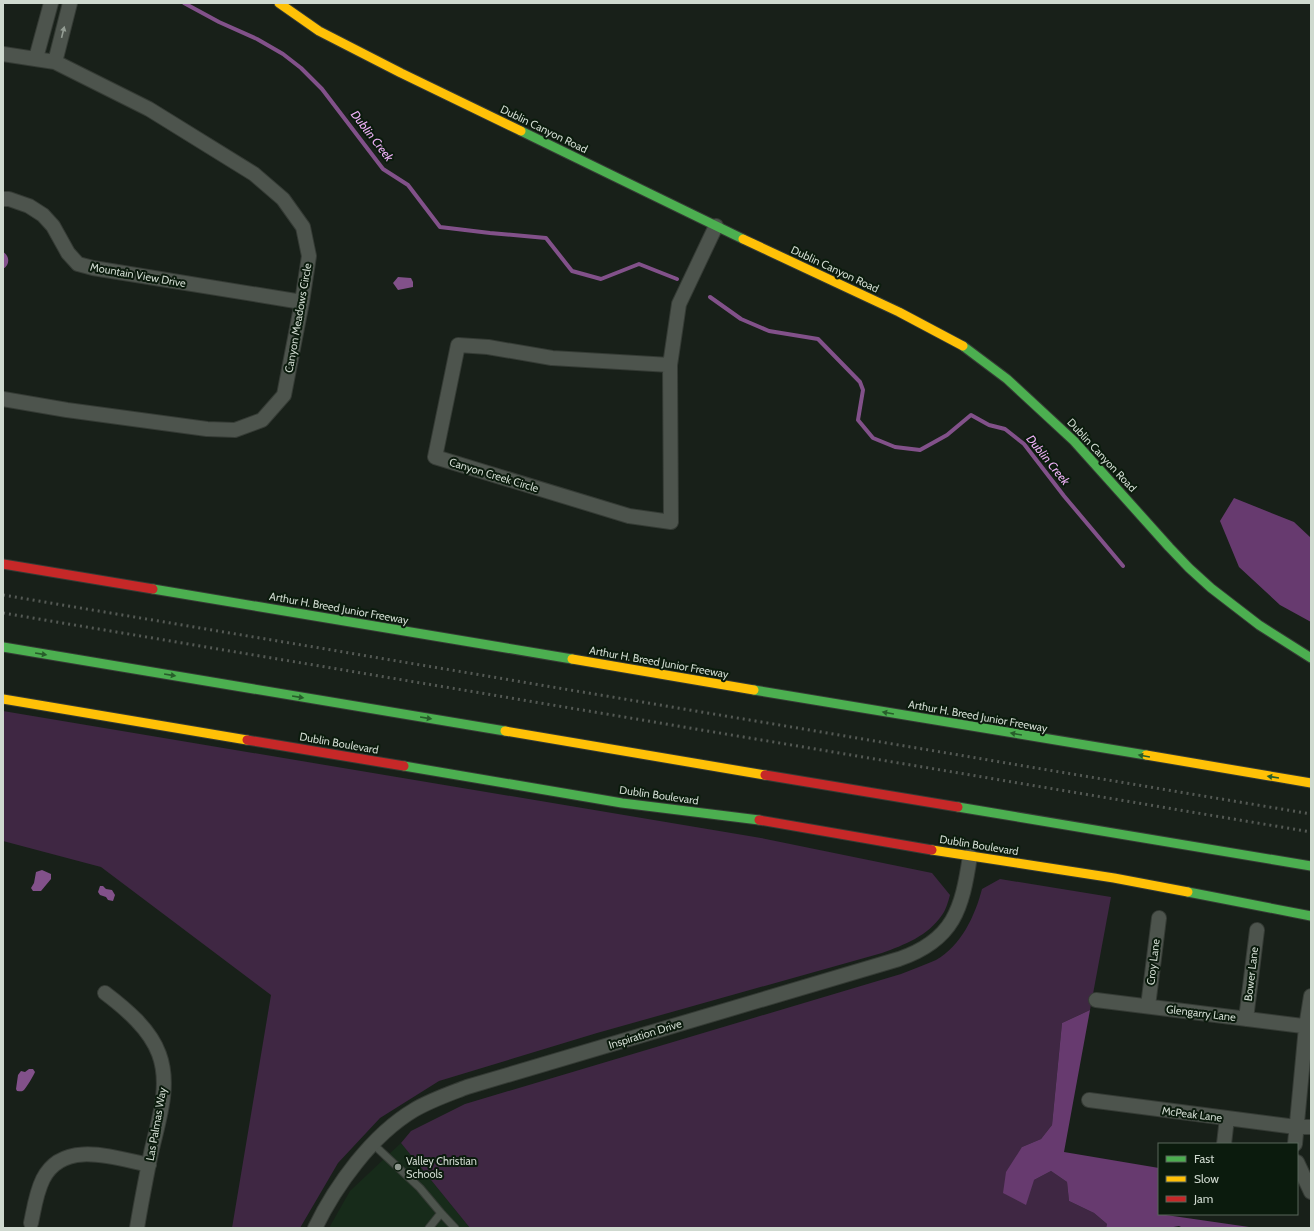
<svg xmlns="http://www.w3.org/2000/svg" width="1314" height="1231" viewBox="0 0 1314 1231" font-family="Cabin,sans-serif">
	<style>
		.built { fill: #172b1a }
		.green { fill: #3f2743 }
		.forest { fill: #673a6f }
		.water { fill: #82518a }
		.lines { fill: none; stroke-linecap: round; stroke-linejoin: round }
		.stream { stroke: #82518a; stroke-width: 4 }
		.lane-casing { stroke: #353b35; stroke-width: 9 }
		.street-casing { stroke: #353b35; stroke-width: 16 }
		.fast-casing { stroke: #353b35; stroke-width: 11 }
		.slow-casing { stroke: #353b35; stroke-width: 11 }
		.jam-casing { stroke: #353b35; stroke-width: 11 }
		.lane { stroke: #4d544d; stroke-width: 7 }
		.street { stroke: #4d544d; stroke-width: 14 }
		.fast { stroke: #4caf50; stroke-width: 9 }
		.slow { stroke: #ffc107; stroke-width: 9 }
		.jam { stroke: #c62828; stroke-width: 9 }
		.rail { stroke: #545954; stroke-width: 3; stroke-dasharray: 2 4; stroke-linecap: butt }
		.oneway { fill: #949d94 }
		.oneway2 { fill: #285e2b }
		.poi-dot { fill: #8f988f; stroke: #0b1b0d; stroke-width: 1.5 }
		.labels { text-anchor: middle; stroke-width: 4; stroke-linejoin: round; paint-order: stroke }
		.street-label { font-size: 11px; fill: #cfd9cf; stroke: #0b1b0d }
		.poi-label { font-size: 11px; fill: #cfd9cf; stroke: #0b1b0d; text-anchor: start }
		.water-label { font-size: 12px; font-style: italic; fill: #edb0f6; stroke: #0b1b0d }
	</style>
	<rect width="100%" height="100%" fill="#182019"/>
	<path class="built" d="M401,1143L470,1228H329L350,1191Z"/>
	<path class="green" d="M3,711L761,838L932,873L950,895C948,902 946,910 942,915C928,936 904,945 882,953L597,1033L439,1081L380,1118L338,1163L300,1228H232L271,995L101,867L3,841Z
		M1000,879L1111,897L1090,1010L1062,1023L1052,1125L1041,1139L1022,1147L1034,1180L1051,1171L1067,1182L1069,1201L1094,1213L1107,1224L1106,1228H470L401,1143L411,1131L465,1104L901,974C913,969 925,965 936,960C961,946 975,916 982,889Z"/>
	<path class="forest" d="M1234,498L1294,522L1311,538V622L1280,605L1239,567L1220,521Z
		M1090,1010L1064,1152L1159,1168V1214L1256,1228H1183L1179,1226L1168,1228H1106L1107,1224L1094,1213L1069,1201L1067,1182L1051,1171L1034,1180L1026,1205L1003,1193L1006,1172L1022,1147L1041,1139L1052,1125L1062,1023Z"/>
	<path class="water" d="M3,252C10,256 10,265 3,269Z
		M398,277L411,278L413,282V287L398,290L393,283Z
		M42,870L51,874V879L41,891H33L31,888L34,883L36,872Z
		M100,886H103L106,889L112,890L115,895L113,901L108,900L106,897L100,895L98,892Z
		M29,1069H33L35,1072C34,1075 26,1088 24,1090C22,1092 20,1091 17,1091L16,1089L18,1075L21,1071L25,1072Z"/>
	<g class="lines">
		<path class="stream" d="M184,3L219,22L257,39L283,54L301,68L322,89L383,169L408,185L440,227L490,233L546,238L572,271L601,279L639,264L677,279
			M710,297L741,319L769,331L818,339L860,382L863,390L858,420L873,438L895,447L920,450L947,435L971,415L989,425L1005,429L1024,444L1064,496L1123,566"/>
		<g class="lane-casing">
			<path id="lane" d="M373,1144L420,1188L441,1213L455,1228
				M429,1228L441,1213"/>
		</g>
		<g class="street-casing">
			<path id="street" d="M3,54L55,62L149,109L254,174L283,199L303,227L309,256L302,302L284,395L262,420L235,430L207,429L67,410L3,399
				M36,58L51,3
				M55,62L70,3
				M3,199H9L29,206L43,215L53,226L68,253L78,264L93,268L302,302
				M670,365L552,358L488,347L458,345L435,457L629,516L671,522L670,365L679,304L716,226
				M105,993C126,1009 150,1029 159,1054C171,1086 158,1122 151,1153C146,1178 141,1203 137,1228
				M1096,1000L1311,1027
				M1148,1006L1159,918
				M1246,1019L1257,930
				M1089,1100L1296,1127H1311
				M1224,1144L1227,1118
				M1295,1144L1306,1027L1311,996
				M1297,1162L1311,1192
				M31,1223C34,1209 36,1193 43,1179C63,1139 115,1158 149,1165
				M315,1228C336,1185 372,1135 414,1110C431,1100 449,1094 467,1087L899,959C954,940 962,909 970,856"/>
		</g>
		<g class="fast-casing">
			<path id="fast" d="M521,131L743,239
				M963,346L1007,379L1074,441L1169,547L1189,568L1211,588L1259,625L1311,658
				M153,589L572,659
				M3,647L505,731
				M754,690L1146,755
				M404,766L622,803L759,820
				M958,807L1311,866
				M1188,892L1311,916"/>
		</g>
		<g class="slow-casing">
			<path id="slow" d="M279,3L319,31L401,73L521,131
				M743,239L899,312L963,346
				M572,659L754,690
				M3,699L247,740
				M505,731L765,775
				M1146,755L1311,783
				M932,850L1114,878L1188,892"/>
		</g>
		<g class="jam-casing">
			<path id="jam" d="M3,564L153,589
				M247,740L404,766
				M765,775L958,807
				M759,820L932,850"/>
		</g>
		<use href="#lane" class="lane"/>
		<use href="#street" class="street"/>
		<use href="#fast" class="fast"/>
		<use href="#slow" class="slow"/>
		<use href="#jam" class="jam"/>
		<path class="rail" d="M3,595L1311,814
			M3,613L1311,832"/>
	</g>
	<defs><path id="oneway-solid" d="M-6-.8H1V-3.2L6.5 0L1 3.2V.8H-6Z"/></defs>
	<use class="oneway" href="#oneway-solid" transform="translate(63 32) rotate(-76)"/>
	<g class="oneway2">
		<use href="#oneway-solid" transform="translate(41 654) rotate(9)"/>
		<use href="#oneway-solid" transform="translate(170 675) rotate(9)"/>
		<use href="#oneway-solid" transform="translate(298 697) rotate(9)"/>
		<use href="#oneway-solid" transform="translate(888 713) rotate(-170)"/>
		<use href="#oneway-solid" transform="translate(426 718) rotate(9)"/>
		<use href="#oneway-solid" transform="translate(1016 734) rotate(-170)"/>
		<use href="#oneway-solid" transform="translate(1144 756) rotate(-170)"/>
		<use href="#oneway-solid" transform="translate(1273 777) rotate(-171)"/>
	</g>
	<circle class="poi-dot" cx="398" cy="1167" r="4"/>
	<g class="labels">
		<g class="street-label">
			<text transform="translate(544 129) rotate(26)" y="4">Dublin Canyon Road</text>
			<text transform="translate(835 269) rotate(25)" y="4">Dublin Canyon Road</text>
			<text transform="translate(138 275) rotate(10)" y="4">Mountain View Drive</text>
			<text transform="translate(298 318) rotate(-80)" y="4">Canyon Meadows Circle</text>
			<text transform="translate(1102 455) rotate(47)" y="4">Dublin Canyon Road</text>
			<text transform="translate(494 475) rotate(17)" y="4">Canyon Creek Circle</text>
			<text transform="translate(339 608) rotate(10)" y="4">Arthur H. Breed Junior Freeway</text>
			<text transform="translate(659 662) rotate(10)" y="4">Arthur H. Breed Junior Freeway</text>
			<text transform="translate(978 716) rotate(10)" y="4">Arthur H. Breed Junior Freeway</text>
			<text transform="translate(339 743) rotate(10)" y="4">Dublin Boulevard</text>
			<text transform="translate(659 795) rotate(8)" y="4">Dublin Boulevard</text>
			<text transform="translate(979 845) rotate(9)" y="4">Dublin Boulevard</text>
			<text transform="translate(1153 962) rotate(-83)" y="4">Croy Lane</text>
			<text transform="translate(1251 974) rotate(-83)" y="4">Bower Lane</text>
			<text transform="translate(1201 1013) rotate(7)" y="4">Glengarry Lane</text>
			<text transform="translate(645 1034) rotate(-17)" y="4">Inspiration Drive</text>
			<text transform="translate(1192 1114) rotate(7)" y="4">McPeak Lane</text>
			<text transform="translate(156 1124) rotate(-80)" y="4">Las Palmas Way</text>
		</g>
		<g class="poi-label">
			<text x="406" y="1165">Valley Christian<tspan x="406" dy="13">Schools</tspan></text>
		</g>
		<g class="water-label">
			<text transform="translate(372 136) rotate(52)" y="4">Dublin Creek</text>
			<text transform="translate(1048 460) rotate(51)" y="4">Dublin Creek</text>
		</g>
	</g>
	<rect width="1314" height="1231" fill="none" stroke="#cfd9cf" stroke-width="8"/>
	<rect x="1158" y="1143" width="140" height="72" fill="#0b1b0d" stroke="#59675b"/>
	<rect x="1166" y="1156" width="20" height="6" fill="#4caf50" stroke="#59675b"/>
	<text x="1194" y="1163" font-size="12" fill="#cfd9cf">Fast</text>
	<rect x="1166" y="1176" width="20" height="6" fill="#ffc107" stroke="#59675b"/>
	<text x="1194" y="1183" font-size="12" fill="#cfd9cf">Slow</text>
	<rect x="1166" y="1196" width="20" height="6" fill="#c62828" stroke="#59675b"/>
	<text x="1194" y="1203" font-size="12" fill="#cfd9cf">Jam</text>
</svg>
